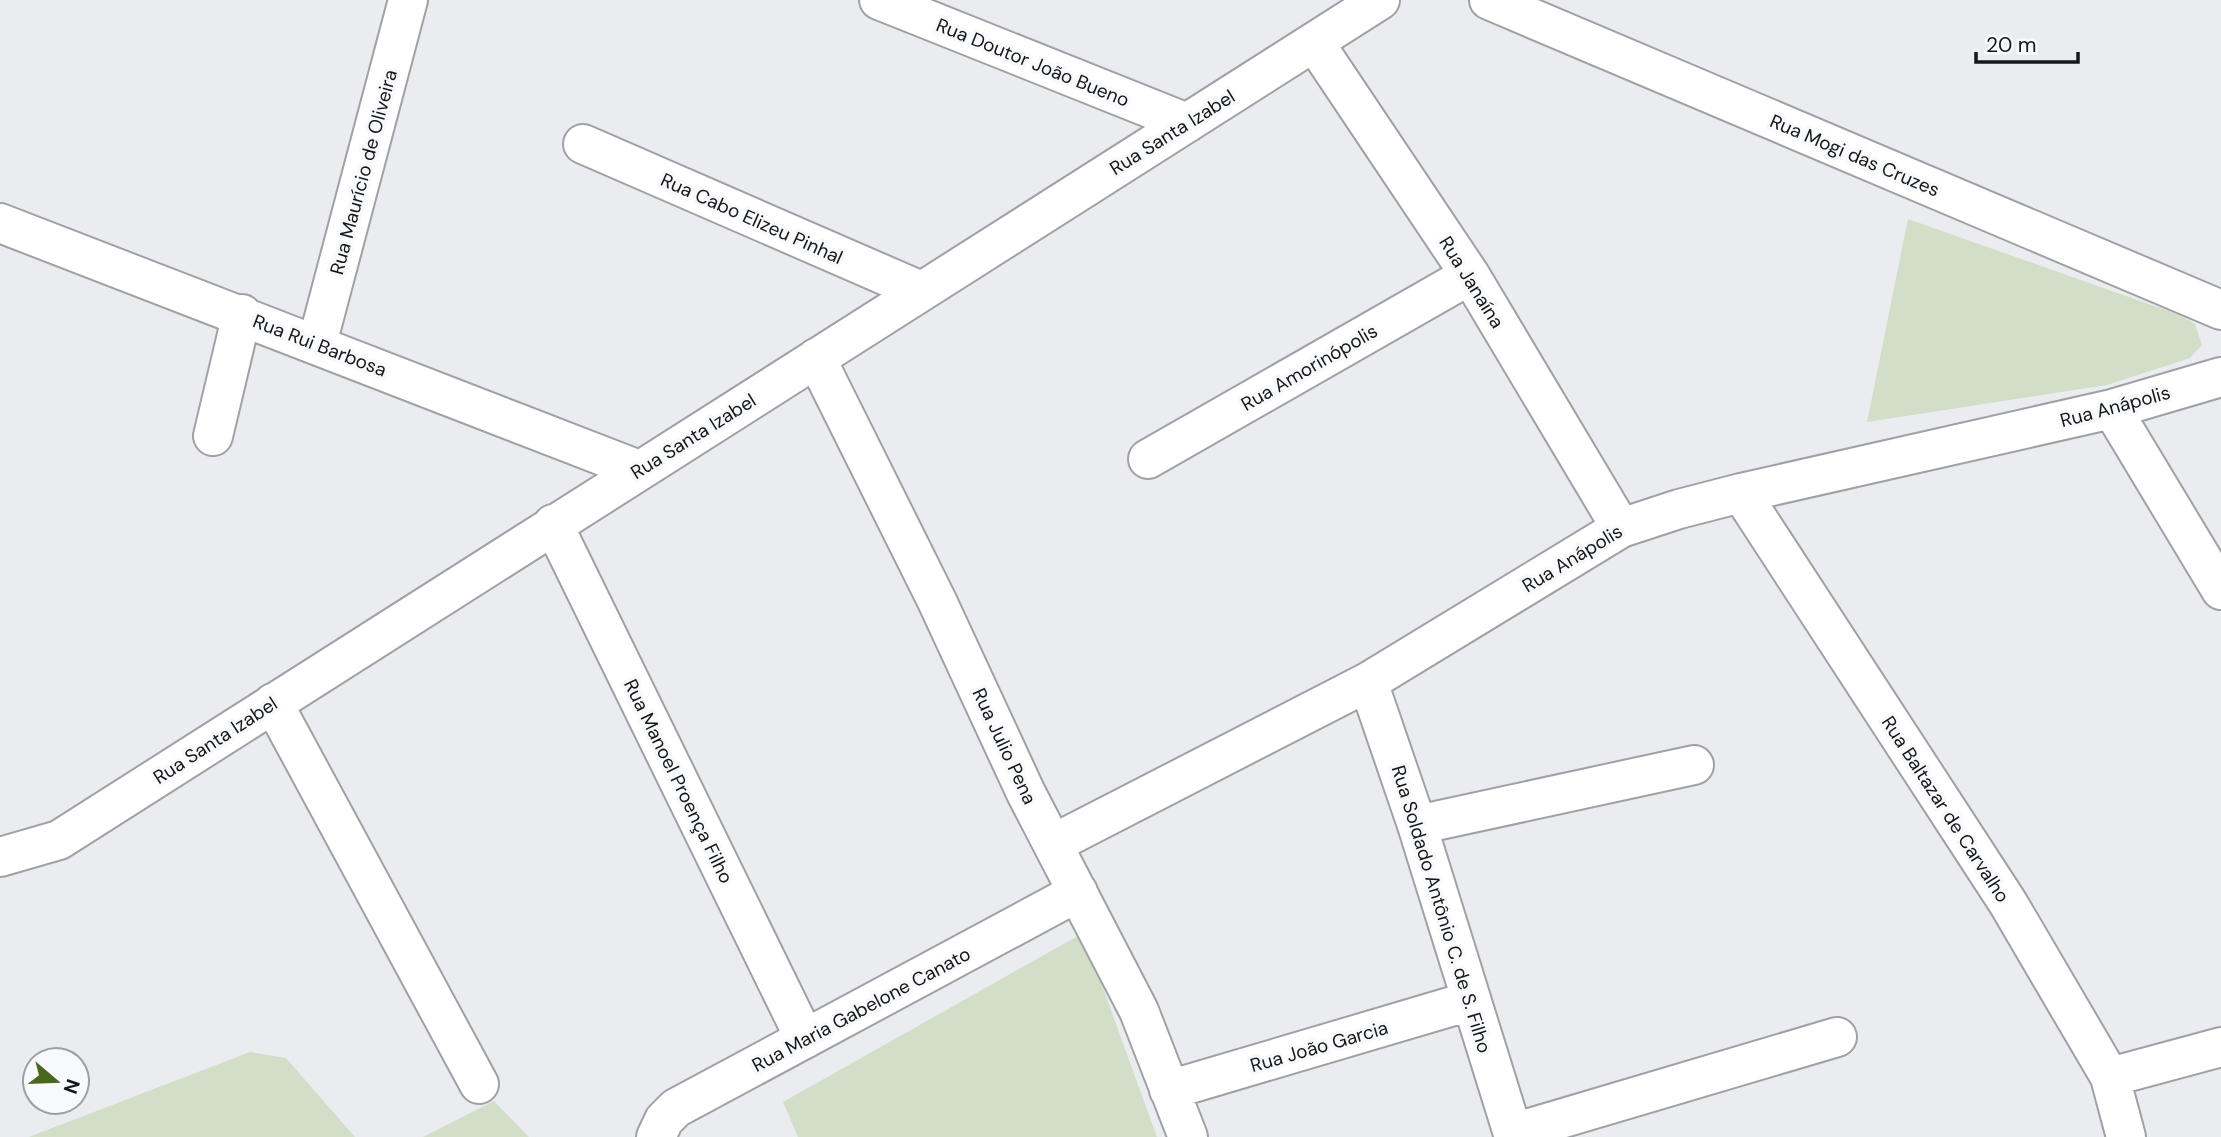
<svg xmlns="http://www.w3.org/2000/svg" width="2221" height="1137" viewBox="0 0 2221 1137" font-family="'DM Sans',sans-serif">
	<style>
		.green { fill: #d3dec9 }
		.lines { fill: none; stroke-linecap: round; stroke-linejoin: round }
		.minor-casing { stroke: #9fa1a4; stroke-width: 42 }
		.minor { stroke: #fff; stroke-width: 38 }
		.labels { text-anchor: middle; stroke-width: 7; stroke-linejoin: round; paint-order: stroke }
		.street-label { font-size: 19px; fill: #171718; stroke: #f7f9fd }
	</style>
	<rect width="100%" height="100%" fill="#eaecef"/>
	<path class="green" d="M1908,219L2177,314L2195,324L2202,345L2190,358L2107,385L1867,422Z
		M1083,933L1157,1137H798L783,1102Z
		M250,1052L286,1058L355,1137H29Z
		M494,1101L529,1137H423Z"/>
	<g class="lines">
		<g class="minor-casing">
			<path id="minor" d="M879,0L1187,123
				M1489,0L2221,310
				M1314,42L1470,275L1621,528
				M583,144L921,291
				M0,223L639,470
				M317,344L408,0
				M816,358L937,601L1026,793L1139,1011L1188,1137
				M2112,409L2221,590
				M213,436L242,314
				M1148,459L1470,275
				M1741,493L2008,903L2110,1077L2126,1137
				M553,524L805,1039
				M1368,682L1417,825L1514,1137
				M273,703L479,1084
				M1417,825L1694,765
				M1053,844L1368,682L1621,528L1679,509L1741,493L2112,409L2221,377
				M0,857L59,840L1380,0
				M2110,1077L2221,1047
				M1169,1090L1470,1001
				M1513,1133L1837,1037
				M656,1137L664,1120L676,1108L1078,892"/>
		</g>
		<use href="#minor" class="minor"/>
	</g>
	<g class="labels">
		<g class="street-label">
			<text transform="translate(1033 62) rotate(22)" y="7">Rua Doutor João Bueno</text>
			<text transform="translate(1172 132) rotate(-32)" y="7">Rua Santa Izabel</text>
			<text transform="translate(1855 155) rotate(23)" y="7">Rua Mogi das Cruzes</text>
			<text transform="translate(363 172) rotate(-75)" y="7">Rua Maurício de Oliveira</text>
			<text transform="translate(752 218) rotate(24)" y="7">Rua Cabo Elizeu Pinhal</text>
			<text transform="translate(1472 282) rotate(58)" y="7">Rua Janaína</text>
			<text transform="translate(320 345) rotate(21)" y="7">Rua Rui Barbosa</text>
			<text transform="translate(1309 367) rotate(-30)" y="7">Rua Amorinópolis</text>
			<text transform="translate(2115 406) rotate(-15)" y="7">Rua Anápolis</text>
			<text transform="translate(693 436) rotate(-32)" y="7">Rua Santa Izabel</text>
			<text transform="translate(1572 558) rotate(-31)" y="7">Rua Anápolis</text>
			<text transform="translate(215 740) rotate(-33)" y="7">Rua Santa Izabel</text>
			<text transform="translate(1005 746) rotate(65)" y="7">Rua Julio Pena</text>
			<text transform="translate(679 781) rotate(64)" y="7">Rua Manoel Proença Filho</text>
			<text transform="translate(1946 809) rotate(57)" y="7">Rua Baltazar de Carvalho</text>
			<text transform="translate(1442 909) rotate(73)" y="7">Rua Soldado Antônio C. de S. Filho</text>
			<text transform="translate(861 1009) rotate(-28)" y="7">Rua Maria Gabelone Canato</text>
			<text transform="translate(1319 1046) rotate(-16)" y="7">Rua João Garcia</text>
		</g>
	</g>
	<g transform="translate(56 1081) rotate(109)"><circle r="33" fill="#f7f9fd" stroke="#9d9fa1" stroke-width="2"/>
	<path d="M0-5L12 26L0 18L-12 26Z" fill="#49681e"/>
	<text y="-10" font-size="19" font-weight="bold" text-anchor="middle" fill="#171718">N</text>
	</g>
	<path d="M1976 52v10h102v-10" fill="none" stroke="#171718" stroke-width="3.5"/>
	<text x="1986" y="52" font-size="21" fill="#171718" stroke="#f7f9fd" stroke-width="5" paint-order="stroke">20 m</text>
</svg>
